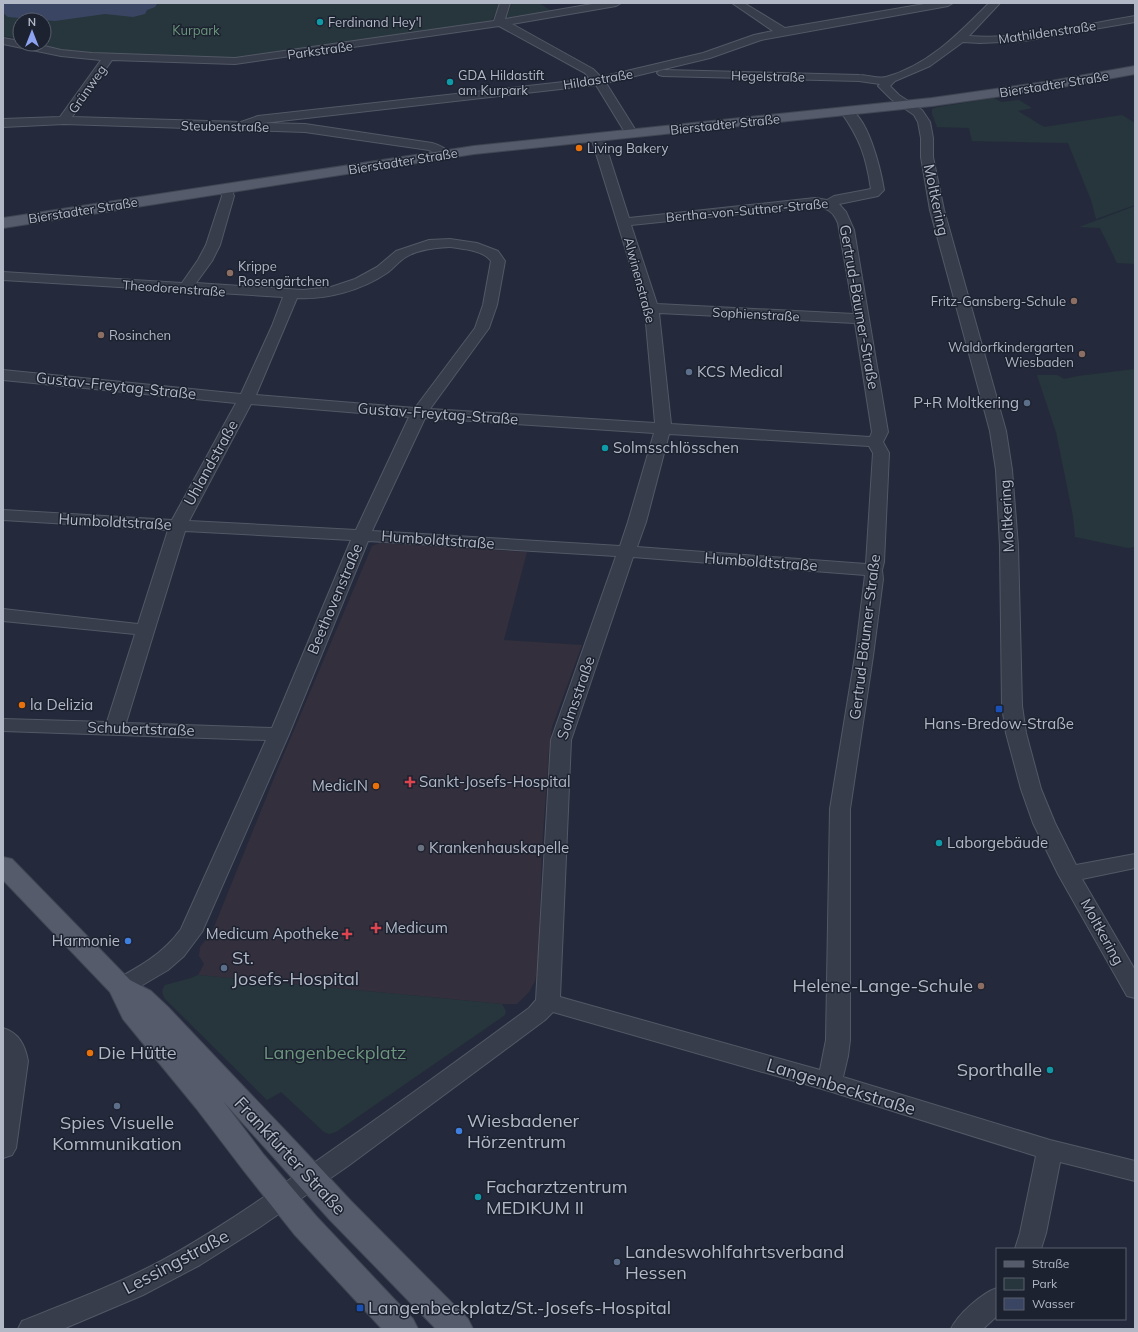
<svg xmlns="http://www.w3.org/2000/svg" width="1138" height="1332" viewBox="0 0 1138 1332" font-family="Mulish,sans-serif">
	<style>
		.medical { fill: #332f3d }
		.green { fill: #26363c }
		.water { fill: #3a4563 }
		.lines { fill: none; stroke-linecap: round; stroke-linejoin: round }
		.minor-casing { stroke: #535866; stroke-width: 2 }
		.major-casing { stroke: #414654; stroke-width: 2 }
		.minor { fill: #383d4b; fill-rule: evenodd }
		.major { fill: #565b6b; fill-rule: evenodd }
		.culture-dot { fill: #0f9aa8; stroke: #1d2230; stroke-width: 1.5 }
		.food-dot { fill: #e8710a; stroke: #1d2230; stroke-width: 1.5 }
		.education-dot { fill: #8d6e63; stroke: #1d2230; stroke-width: 1.5 }
		.service-dot { fill: #5c6f8a; stroke: #1d2230; stroke-width: 1.5 }
		.transit-dot { fill: #1a4fb4; stroke: #1d2230; stroke-width: 1.5 }
		.health-dot { fill: #e0444e; stroke: #1d2230; stroke-width: 1.5 }
		.worship-dot { fill: #6b7280; stroke: #1d2230; stroke-width: 1.5 }
		.shop-dot { fill: #3f7fe0; stroke: #1d2230; stroke-width: 1.5 }
		.labels { text-anchor: middle; stroke-width: 3; stroke-linejoin: round; paint-order: stroke }
		.far-poi-label { font-size: 13px; fill: #b3b8c7; stroke: #1d2230; text-anchor: start }
		.far-park-label { font-size: 13px; fill: #6c967d; stroke: #1d2230 }
		.far-street-label { font-size: 13px; fill: #b3b8c7; stroke: #1d2230 }
		.street-label { font-size: 15px; fill: #b3b8c7; stroke: #1d2230 }
		.poi-label { font-size: 15px; fill: #b3b8c7; stroke: #1d2230; text-anchor: start }
		.near-poi-label { font-size: 18px; fill: #b3b8c7; stroke: #1d2230; text-anchor: start }
		.near-park-label { font-size: 18px; fill: #6c967d; stroke: #1d2230 }
		.near-street-label { font-size: 18px; fill: #b3b8c7; stroke: #1d2230 }
	</style>
	<rect width="100%" height="100%" fill="#242a3b"/>
	<path class="medical" d="M380,543L527,552L504,640L582,645L552,727L549,750L542,847L538,965L535,981L529,992L517,1004H502L198,975L204,964L199,956L200,947L212,932L283,756L372,546Z"/>
	<path class="green" d="M3,3H501L492,20L488,22L236,58C205,59 175,57 144,56C107,54 71,53 35,44H44V20H20V39L3,36Z
		M512,3H539L553,12L510,19L507,16Z
		M994,98L1001,102L1019,100L1032,108L1018,111L1044,127L1122,115L1135,123V205L1096,219L1091,200L1068,143L972,141L969,128L937,127L932,114V109L938,107Z
		M1135,206V264L1117,263L1100,228L1079,227Z
		M1135,369V547L1128,548L1075,537L1073,516L1056,432L1037,375H1057L1064,379L1078,376Z
		M198,975L502,1004L506,1011L505,1015L336,1132L329,1134L324,1132L281,1092L267,1100L165,999C162,994 161,990 165,985L191,978Z"/>
	<path class="water" d="M3,3H156L157,4L155,7L147,10L145,14L133,17L105,14L55,21L8,17L3,13Z"/>
	<g class="lines">
		<g class="minor-casing">
			<path id="minor" d="M500,3H510L505,19L598,3H621L616,6L512,24L593,69L601,77L703,53L754,35L773,31L732,3H744L785,28L930,3H953L948,6L761,40L710,58L606,83L638,134L636,137H628L626,134L596,85L263,123L305,124L432,143C439,145 446,148 450,154L448,157L444,158L429,150L305,132L64,124L3,127V119L60,117L101,60L61,56L3,44V38L20,41V44H36L61,50L92,53L235,58L494,21ZM499,26L585,73L590,79L258,116L241,122L72,117L112,60L235,64Z
				M989,3H1000L969,36C1025,40 1081,25 1135,16V22L1024,41L980,43L963,42L930,66L895,81L890,86L899,95L922,110L930,122L933,138V157L944,210L1006,431L1012,470L1018,546L1022,706L1026,733L1041,789L1055,823L1076,865L1135,854V868L1082,879L1135,970V998L1127,996L1058,874L1033,823L1021,789L1006,733L1002,706L1000,546L996,470L990,431L930,210L921,157V138L918,122L914,115L891,99L878,86L880,84L859,81L663,76L659,75L657,73L659,71L663,70L859,75C867,75 879,79 886,77C929,65 959,33 989,3Z
				M847,108C868,114 881,171 884,190L878,196L839,204L846,212L854,230L888,432L883,442L889,453L884,562L882,570L883,579L873,656L850,809V1040L848,1056L843,1077L1050,1140L1135,1161V1181L1060,1162L1046,1233L1041,1249H1015L1020,1233L1036,1156L829,1091L553,1012L545,1020L348,1166L260,1227L200,1265L143,1295L63,1329H18L22,1321C70,1302 118,1284 163,1260C214,1232 261,1199 308,1167C383,1115 456,1062 529,1008L536,1000L551,740L616,556L368,541L289,734L202,932L184,956L168,970L129,993L121,995L113,993L109,987L113,981C139,967 163,954 181,929L266,740L3,731V719L107,722L135,634L3,621V609L138,624L168,530L3,520V510L172,520L236,403L3,380V370L241,394L272,326L283,297L3,280V272L182,283L198,260L206,245L222,196L219,188L220,185H230L234,196L220,245L212,261L196,283L303,290L331,287L355,279L377,267L396,251L429,240L450,239L477,243L498,251L505,261L497,305L489,328L430,409L655,423L645,312L591,137L593,134H601L603,137L629,218L815,198L827,200L834,196L871,189C866,156 860,139 841,112L843,109ZM815,206C827,208 833,211 838,223L854,314L657,304L631,225ZM450,247C463,249 483,250 491,261L483,305L475,328L415,408L256,395L297,298C327,300 362,290 387,273C394,268 399,261 406,257C419,249 435,248 450,247ZM659,313L855,323L872,432L870,437L671,424ZM251,404L409,417L356,530L189,521ZM425,418L654,433L628,522L620,546L372,531ZM669,434L869,446L873,453L866,564L637,547L646,522ZM185,531L351,540L272,728L126,723ZM633,557L865,575L855,656L830,809L826,1040L820,1070L560,997L571,740Z
				M3,1028C19,1033 25,1045 28,1061L16,1148L12,1155L3,1158Z
				M997,1288V1316L983,1329H951C958,1314 982,1293 997,1288Z"/>
		</g>
		<g class="major-casing">
			<path id="major" d="M1135,66V74L1051,89L932,106L474,154L3,228V218L474,146L932,98L1051,81Z
				M3,857L12,859L130,980L151,991L168,1007L299,1145L351,1201L468,1319L473,1329H436L329,1219L223,1101L264,1155L316,1216L413,1319L418,1329H382L294,1234L244,1171L196,1108L123,1019L110,992L3,880Z"/>
		</g>
		<use href="#minor" class="minor"/>
		<use href="#major" class="major"/>
	</g>
	<g class="culture-dot">
		<circle cx="320" cy="22" r="4"/>
		<circle cx="450" cy="82" r="4"/>
		<circle cx="605" cy="448" r="4"/>
		<circle cx="939" cy="843" r="4"/>
		<circle cx="1050" cy="1070" r="4"/>
		<circle cx="478" cy="1197" r="4"/>
	</g>
	<g class="food-dot">
		<circle cx="579" cy="148" r="4"/>
		<circle cx="22" cy="705" r="4"/>
		<circle cx="376" cy="786" r="4"/>
		<circle cx="90" cy="1053" r="4"/>
	</g>
	<g class="education-dot">
		<circle cx="230" cy="273" r="4"/>
		<circle cx="1074" cy="301" r="4"/>
		<circle cx="101" cy="335" r="4"/>
		<circle cx="1082" cy="354" r="4"/>
		<circle cx="981" cy="986" r="4"/>
	</g>
	<g class="service-dot">
		<circle cx="689" cy="372" r="4"/>
		<circle cx="1027" cy="403" r="4"/>
		<circle cx="224" cy="968" r="4"/>
		<circle cx="117" cy="1106" r="4"/>
		<circle cx="617" cy="1262" r="4"/>
	</g>
	<g class="transit-dot">
		<rect x="995" y="705" width="8" height="8" rx="2"/>
		<rect x="356" y="1304" width="8" height="8" rx="2"/>
	</g>
	<g class="health-dot">
		<path d="M408 776h4v4h4v4h-4v4h-4v-4h-4v-4h4z"/>
		<path d="M374 922h4v4h4v4h-4v4h-4v-4h-4v-4h4z"/>
		<path d="M345 928h4v4h4v4h-4v4h-4v-4h-4v-4h4z"/>
	</g>
	<circle class="worship-dot" cx="421" cy="848" r="4"/>
	<g class="shop-dot">
		<circle cx="128" cy="941" r="4"/>
		<circle cx="459" cy="1131" r="4"/>
	</g>
	<g class="labels">
		<g class="far-poi-label">
			<text x="328" y="27">Ferdinand Hey'l</text>
			<text x="458" y="80">GDA Hildastift<tspan x="458" dy="15">am Kurpark</tspan></text>
			<text x="587" y="153">Living Bakery</text>
			<text x="238" y="271">Krippe<tspan x="238" dy="15">Rosengärtchen</tspan></text>
			<text x="1066" y="306" text-anchor="end">Fritz-Gansberg-Schule</text>
			<text x="109" y="340">Rosinchen</text>
			<text x="1074" y="352" text-anchor="end">Waldorfkindergarten<tspan x="1074" dy="15">Wiesbaden</tspan></text>
		</g>
		<g class="far-park-label">
			<text x="196" y="35">Kurpark</text>
		</g>
		<g class="far-street-label">
			<text transform="translate(1047 32) rotate(-8)" y="5">Mathildenstraße</text>
			<text transform="translate(320 50) rotate(-8)" y="5">Parkstraße</text>
			<text transform="translate(768 76) rotate(1)" y="5">Hegelstraße</text>
			<text transform="translate(598 79) rotate(-9)" y="5">Hildastraße</text>
			<text transform="translate(1054 84) rotate(-9)" y="5">Bierstadter Straße</text>
			<text transform="translate(87 89) rotate(-55)" y="5">Grünweg</text>
			<text transform="translate(725 124) rotate(-6)" y="5">Bierstadter Straße</text>
			<text transform="translate(225 126) rotate(1)" y="5">Steubenstraße</text>
			<text transform="translate(403 161) rotate(-9)" y="5">Bierstadter Straße</text>
			<text transform="translate(83 210) rotate(-9)" y="5">Bierstadter Straße</text>
			<text transform="translate(747 210) rotate(-5)" y="5">Bertha-von-Suttner-Straße</text>
			<text transform="translate(640 280) rotate(75)" y="5">Alwinenstraße</text>
			<text transform="translate(174 288) rotate(4)" y="5">Theodorenstraße</text>
			<text transform="translate(756 314) rotate(3)" y="5">Sophienstraße</text>
		</g>
		<g class="street-label">
			<text transform="translate(936 200) rotate(78)" y="5">Moltkering</text>
			<text transform="translate(859 307) rotate(80)" y="5">Gertrud-Bäumer-Straße</text>
			<text transform="translate(116 386) rotate(6)" y="5">Gustav-Freytag-Straße</text>
			<text transform="translate(438 414) rotate(4)" y="5">Gustav-Freytag-Straße</text>
			<text transform="translate(211 463) rotate(-61)" y="5">Uhlandstraße</text>
			<text transform="translate(1007 516) rotate(-93)" y="5">Moltkering</text>
			<text transform="translate(115 522) rotate(3)" y="5">Humboldtstraße</text>
			<text transform="translate(438 540) rotate(4)" y="5">Humboldtstraße</text>
			<text transform="translate(761 562) rotate(4)" y="5">Humboldtstraße</text>
			<text transform="translate(335 599) rotate(-67)" y="5">Beethovenstraße</text>
			<text transform="translate(865 637) rotate(-83)" y="5">Gertrud-Bäumer-Straße</text>
			<text transform="translate(576 698) rotate(-71)" y="5">Solmsstraße</text>
			<text transform="translate(141 729) rotate(2)" y="5">Schubertstraße</text>
			<text transform="translate(1102 932) rotate(61)" y="5">Moltkering</text>
		</g>
		<g class="poi-label">
			<text x="697" y="377">KCS Medical</text>
			<text x="1019" y="408" text-anchor="end">P+R Moltkering</text>
			<text x="613" y="453">Solmsschlösschen</text>
			<text x="30" y="710">la Delizia</text>
			<text x="999" y="729" text-anchor="middle">Hans-Bredow-Straße</text>
			<text x="419" y="787">Sankt-Josefs-Hospital</text>
			<text x="368" y="791" text-anchor="end">MedicIN</text>
			<text x="947" y="848">Laborgebäude</text>
			<text x="429" y="853">Krankenhauskapelle</text>
			<text x="385" y="933">Medicum</text>
			<text x="339" y="939" text-anchor="end">Medicum Apotheke</text>
			<text x="120" y="946" text-anchor="end">Harmonie</text>
		</g>
		<g class="near-poi-label">
			<text x="232" y="964">St.<tspan x="232" dy="21">Josefs-Hospital</tspan></text>
			<text x="973" y="992" text-anchor="end">Helene-Lange-Schule</text>
			<text x="98" y="1059">Die Hütte</text>
			<text x="1042" y="1076" text-anchor="end">Sporthalle</text>
			<text x="467" y="1127">Wiesbadener<tspan x="467" dy="21">Hörzentrum</tspan></text>
			<text x="117" y="1129" text-anchor="middle">Spies Visuelle<tspan x="117" dy="21">Kommunikation</tspan></text>
			<text x="486" y="1193">Facharztzentrum<tspan x="486" dy="21">MEDIKUM II</tspan></text>
			<text x="625" y="1258">Landeswohlfahrtsverband<tspan x="625" dy="21">Hessen</tspan></text>
			<text x="368" y="1314">Langenbeckplatz/St.-Josefs-Hospital</text>
		</g>
		<g class="near-park-label">
			<text x="335" y="1059">Langenbeckplatz</text>
		</g>
		<g class="near-street-label">
			<text transform="translate(841 1087) rotate(17)" y="6">Langenbeckstraße</text>
			<text transform="translate(290 1156) rotate(47)" y="6">Frankfurter Straße</text>
			<text transform="translate(176 1262) rotate(-28)" y="6">Lessingstraße</text>
		</g>
	</g>
	<rect width="1138" height="1332" fill="none" stroke="#b3b8c7" stroke-width="8"/>
	<rect x="996" y="1248" width="130" height="72" fill="#1d2230" stroke="#595e6c"/>
	<rect x="1004" y="1261" width="20" height="6" fill="#565b6b" stroke="#595e6c"/>
	<text x="1032" y="1268" font-size="12" fill="#b3b8c7">Straße</text>
	<rect x="1004" y="1278" width="20" height="12" fill="#26363c" stroke="#595e6c"/>
	<text x="1032" y="1288" font-size="12" fill="#b3b8c7">Park</text>
	<rect x="1004" y="1298" width="20" height="12" fill="#3a4563" stroke="#595e6c"/>
	<text x="1032" y="1308" font-size="12" fill="#b3b8c7">Wasser</text>
	<g transform="translate(32 32)"><circle r="19" fill="#1d2230" stroke="#595e6c"/>
	<path d="M0-3L7 15L0 10L-7 15Z" fill="#8da3f2"/>
	<text y="-6" font-size="11" font-weight="bold" text-anchor="middle" fill="#b3b8c7">N</text>
	</g>
</svg>
